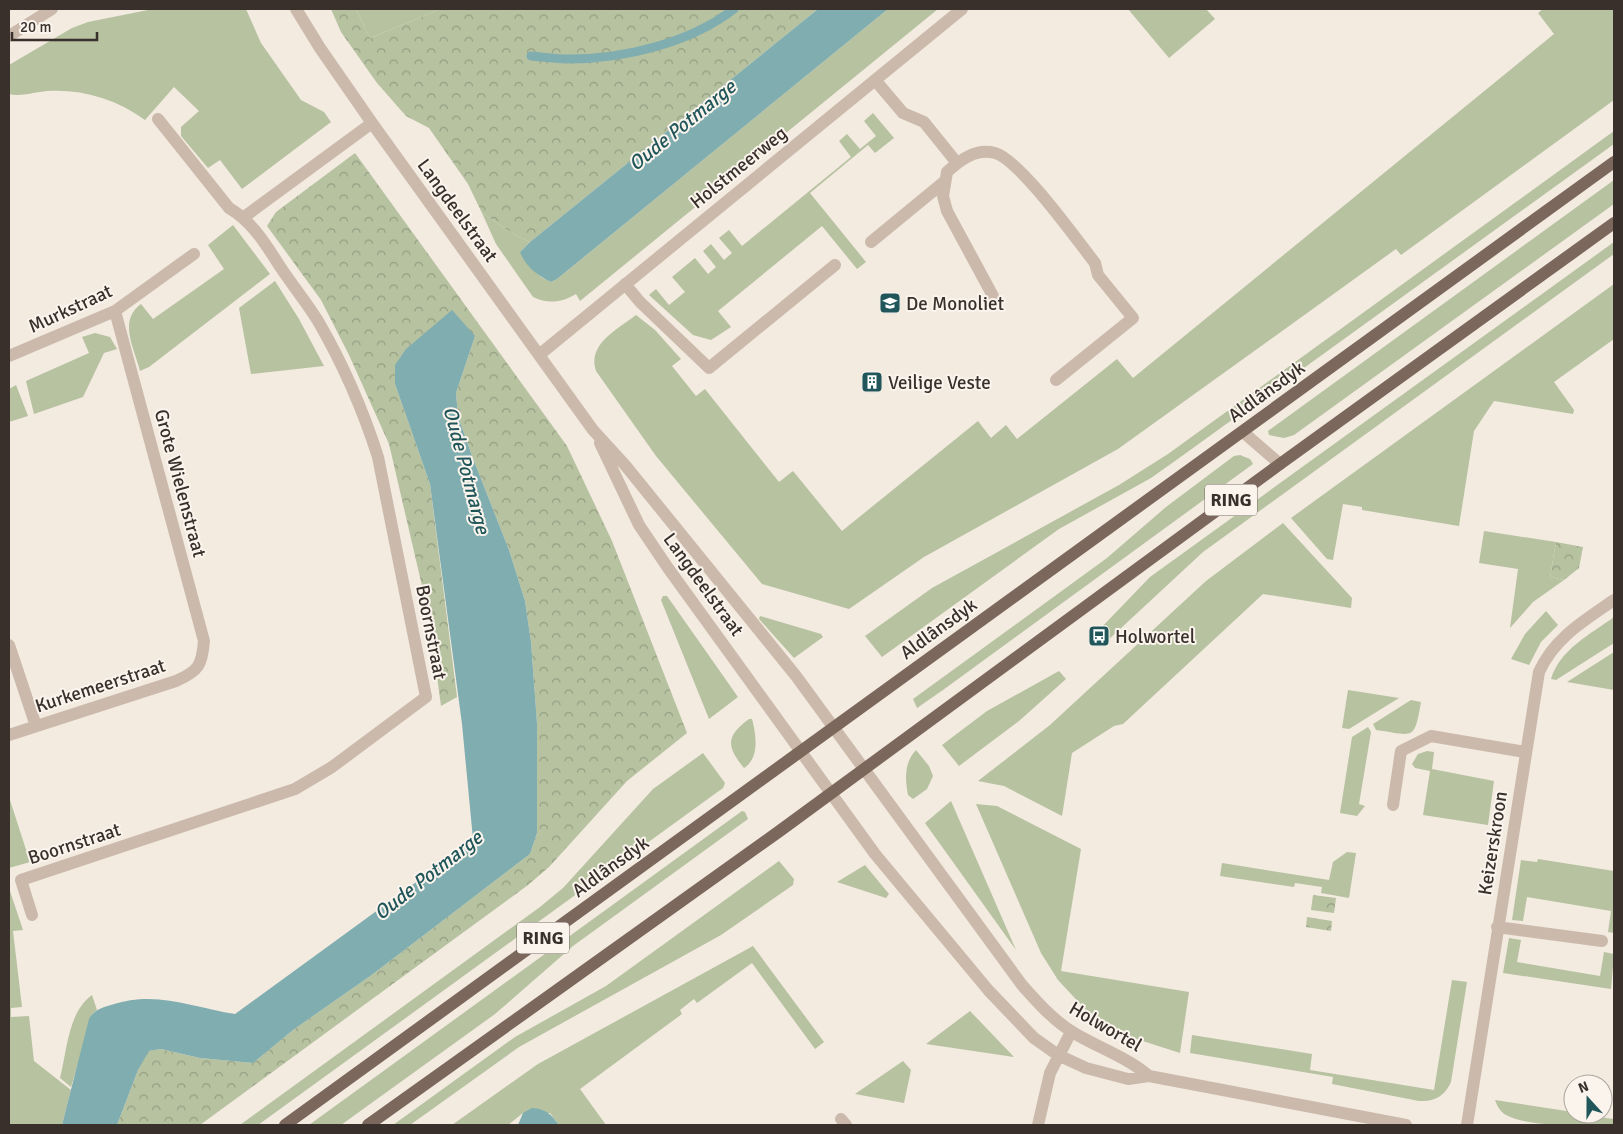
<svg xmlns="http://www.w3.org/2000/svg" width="1623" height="1134" viewBox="0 0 1623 1134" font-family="Signika,sans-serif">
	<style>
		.green { fill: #b6c2a0 }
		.forest { fill: url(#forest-crowns) }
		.water { fill: #7fadb0 }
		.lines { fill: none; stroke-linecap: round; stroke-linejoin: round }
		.stream { stroke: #7fadb0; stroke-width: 9 }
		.minor { stroke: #cbbaac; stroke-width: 12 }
		.major { stroke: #7b675c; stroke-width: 12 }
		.labels { text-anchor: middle; stroke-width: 4; stroke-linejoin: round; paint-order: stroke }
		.shield { fill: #faf4ed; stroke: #736a65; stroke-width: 1 }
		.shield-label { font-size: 18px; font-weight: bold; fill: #392f2b }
		.street-label { font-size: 19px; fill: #392f2b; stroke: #faf4ed }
		.poi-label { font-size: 19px; fill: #392f2b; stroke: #faf4ed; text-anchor: start }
		.water-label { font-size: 20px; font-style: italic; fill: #20565a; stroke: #faf4ed }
	</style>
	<defs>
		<pattern id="forest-crowns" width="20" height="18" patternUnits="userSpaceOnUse" patternTransform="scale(1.25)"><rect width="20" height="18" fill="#b6c2a0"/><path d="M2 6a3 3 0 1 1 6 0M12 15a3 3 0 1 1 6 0" fill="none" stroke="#959e83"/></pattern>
	</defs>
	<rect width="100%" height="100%" fill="#f3eae0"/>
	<path class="green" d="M153,9H246L261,43L301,100L324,112L331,122L242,189L220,160L208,168L181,136V127L199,111L174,87L145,120C116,99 83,89 47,91C35,92 20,97 9,94V65L72,28L88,22Z
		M356,9H441L370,38Z
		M888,9H938L580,301L576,294C561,303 548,304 533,297L496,244L482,213L517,236L530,242L520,252L541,277L551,282L557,279Z
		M1128,9H1206L1215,19L1169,58Z
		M1543,9H1614V100L1401,255L1396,249L1118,449L924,557L849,609L762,584L656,456L596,371C587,344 618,329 636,315L655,330L681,359L672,366L696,396L705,389L779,482L793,471L842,531L978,421L991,438L1006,425L1017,439L1117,359L1133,378L1554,34L1538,13Z
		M873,113L894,138L875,153L868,145L810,193L866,262L857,269L822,226L718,311L731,327L711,340L693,335L649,295L656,289L669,305L685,292L672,277L695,258L708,274L716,267L703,251L711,244L724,260L732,253L719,238L729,230L742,246L851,157L839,141L847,134L860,149L876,136L864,121Z
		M1614,131V144L1175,461L1151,478L1059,529L882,657L865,636L932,588L1119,485L1168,454Z
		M1614,180V204L1294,435L1284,438L1269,435L1268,431Z
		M233,225L270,274L149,367L140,371C134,347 118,321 141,304L153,319L224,269L208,245Z
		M1614,242V254L1203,552L1106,642L1097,632L1150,577Z
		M275,281L299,319L324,366L251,374L239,308Z
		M1614,284V339L1554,382L1574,410L1573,414L1494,401L1474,431L1459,526L1362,510V507L1343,504L1333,560L1327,559L1291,518Z
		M95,333L110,337L117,349L104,353L83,397L34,414L26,381L89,353L82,337Z
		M16,385L28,416L9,422V389Z
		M1240,455L1250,459L1253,464L943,690L917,708L913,699L1107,558L1166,507L1234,456Z
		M1283,523L1352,598L1351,608L1263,594L1123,724L1114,726L1072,753L1062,816L1004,786L978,781L1050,725L1206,581Z
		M1484,531L1556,542L1550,577L1564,580L1533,602L1510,628L1518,569L1479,563Z
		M663,596H667L738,697L709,719L661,600Z
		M1546,611L1558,625L1541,642L1529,665L1511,659L1525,634Z
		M760,616L821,634L823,637L794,658L759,619Z
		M1614,617V643L1556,680L1551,679C1560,649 1591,634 1614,617Z
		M1614,652V690L1567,682Z
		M1059,671L1066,679L1019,721L959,766L942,745L987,711Z
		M1348,690L1399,698L1349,729L1342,728Z
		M1411,700L1421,702C1414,742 1414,735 1376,730L1373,724Z
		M749,719H752C756,734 760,758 744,768C726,746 726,736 749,719Z
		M1368,727L1371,732L1359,804L1365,806L1357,816L1340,813L1352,737Z
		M916,750L929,766L933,776L927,789L913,799L908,795C905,779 904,763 916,750Z
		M1427,751L1434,752L1432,769L1494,781L1488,825L1423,815L1430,771L1415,768L1412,764L1418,754Z
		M703,753L725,783L723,788L258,1125H240L540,907L563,888L653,789Z
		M9,797L30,862L9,868Z
		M951,801L1016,950L925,823Z
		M976,804L997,806L1081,849L1061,971L1189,992L1180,1053L1121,1034L1085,1009L1058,980L1041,953Z
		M742,811L745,812L748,819L573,946L495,1014L341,1125H309Z
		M1347,852L1356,853L1349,898L1321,893L1322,887L1295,883L1294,887L1220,876L1222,863L1329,880L1333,862Z
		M1538,859L1614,871V933L1608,932L1611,911L1527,897L1523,921L1512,920L1521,860L1537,862Z
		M779,861L794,879L793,885L721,935L519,1047L410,1125H393L515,1037L606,986Z
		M865,865L889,894L886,898L837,882Z
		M9,888L23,930L13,931L22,1007L11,1008V1017L29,1016L34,1061L71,1090L62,1125H9Z
		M1509,938L1521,940L1517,962L1600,976L1604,952L1614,954L1611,989L1503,973Z
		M753,946L824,1042L815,1049L752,963L697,1003L694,999L680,1010L682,1014L580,1089L606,1125H559L550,1113H523L508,1125H452L538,1064Z
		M1452,980L1467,982L1451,1082C1445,1096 1434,1102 1419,1101L1332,1084L1333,1077L1190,1053L1192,1035L1312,1054L1310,1070L1434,1090Z
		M92,995L97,1010L93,1013L71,1087L60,1078C67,1051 68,1012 92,995Z
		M970,1011L1014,1057L926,1044Z
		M903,1061L911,1070L904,1103L855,1094Z
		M1495,1100L1573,1112V1114L1614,1119V1125C1586,1125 1531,1128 1506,1115C1500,1112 1497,1105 1495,1100Z"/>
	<path class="forest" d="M331,9H356L370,38L441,9H818L530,242L517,236L482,213L468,184L429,128L406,116L377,83L341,32Z
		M355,153L567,446L612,541L687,733L627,781L549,867L528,885L200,1125H117L138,1070L148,1051L161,1049L200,1058L253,1063L293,1030L373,974L530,854L537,833V723L531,642L525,601L509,550L472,456L458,416L456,393L475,336L395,384L430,484L457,697L441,706L429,616L389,444L349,355L321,300L267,226L276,212Z
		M1556,542L1583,547L1579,568L1564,580L1550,577Z
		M1313,895L1336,898L1334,913L1311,910Z
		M1307,917L1332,921L1331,931L1306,927Z"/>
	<path class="water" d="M818,9H888L557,279L551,282C537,275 526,267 520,252L530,242Z
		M452,310L475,336L456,393L458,416L472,456L509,550L525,601L531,642L537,723V833L530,854L373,974L293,1030L253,1063L200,1058L161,1049L149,1051L138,1070L117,1125H62L89,1019C94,1010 101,1008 111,1005C157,990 190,1007 235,1014L463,848L473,839L462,724L430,484L395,384V365L406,349Z
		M532,1108C546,1109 551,1114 559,1125H518L523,1113Z"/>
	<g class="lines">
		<path class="stream" d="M531,56C543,57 557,59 569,59C624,59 690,43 734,9"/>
		<path class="minor" d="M296,9L320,48L372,123L593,430L625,465L796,676L1022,985C1037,1002 1054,1021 1074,1033C1099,1048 1127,1057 1149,1076
			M9,36L52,9
			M875,80L903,113L924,122L957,163
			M244,217L372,123
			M871,242L944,182
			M625,284L640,302L709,368L835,265
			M993,296L947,211L943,196L947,172C960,160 976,148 995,153C1020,160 1076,239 1095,263L1098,275L1133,318L1056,380
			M539,355L962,9
			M9,356L115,311L194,254
			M1243,432L1280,464
			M600,443L639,525L668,568L875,854L989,991L1034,1038L1058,1055L1086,1068L1128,1079L1149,1076L1406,1125
			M9,645L36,726
			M9,735L176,681C199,671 202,665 204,641L115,311
			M1393,805L1401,751L1431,736L1525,752
			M32,915L21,880L295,789L332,767L426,697L378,457C363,410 343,364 318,321C307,303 293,286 281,268C266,245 253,222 229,208L158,119
			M1497,927L1602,941
			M841,1119L846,1125
			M1038,1125L1050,1073L1071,1032
			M1467,1125L1539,672C1554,638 1585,620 1614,600"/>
		<path class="major" d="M285,1125L1614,162
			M368,1125L781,830L1280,464L1614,223"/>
	</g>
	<defs>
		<g id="school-square" transform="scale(1.125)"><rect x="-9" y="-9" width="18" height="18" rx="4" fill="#20565a" stroke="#faf4ed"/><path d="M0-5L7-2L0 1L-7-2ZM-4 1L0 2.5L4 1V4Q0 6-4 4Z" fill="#fff"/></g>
		<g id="building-square" transform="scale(1.125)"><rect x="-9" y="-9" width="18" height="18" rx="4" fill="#20565a" stroke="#faf4ed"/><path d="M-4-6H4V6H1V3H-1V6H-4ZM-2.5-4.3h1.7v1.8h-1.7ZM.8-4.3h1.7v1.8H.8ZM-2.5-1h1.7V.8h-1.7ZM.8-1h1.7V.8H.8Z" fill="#fff"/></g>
		<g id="bus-square" transform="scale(1.125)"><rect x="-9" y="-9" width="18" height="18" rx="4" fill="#20565a" stroke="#faf4ed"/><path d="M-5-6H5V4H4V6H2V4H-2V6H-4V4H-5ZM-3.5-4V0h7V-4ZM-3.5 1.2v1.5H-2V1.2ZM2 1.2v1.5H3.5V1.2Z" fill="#fff"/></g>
	</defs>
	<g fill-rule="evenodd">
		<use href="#school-square" x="890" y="303"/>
		<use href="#building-square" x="872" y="382"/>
		<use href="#bus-square" x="1099" y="636"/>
	</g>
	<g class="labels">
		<g class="shield">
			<rect x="1205" y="484.5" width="52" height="31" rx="4"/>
			<rect x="517" y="922.5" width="52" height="31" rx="4"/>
		</g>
		<g class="shield-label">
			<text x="1231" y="506">RING</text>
			<text x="543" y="944">RING</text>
		</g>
		<g class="street-label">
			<text transform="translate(738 167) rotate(-39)" y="7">Holstmeerweg</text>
			<text transform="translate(458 210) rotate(54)" y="7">Langdeelstraat</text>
			<text transform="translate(70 308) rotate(-25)" y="7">Murkstraat</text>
			<text transform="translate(1266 391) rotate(-36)" y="7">Aldlânsdyk</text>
			<text transform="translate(181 483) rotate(75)" y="7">Grote Wielenstraat</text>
			<text transform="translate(704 584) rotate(54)" y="7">Langdeelstraat</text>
			<text transform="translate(938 628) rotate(-36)" y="7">Aldlânsdyk</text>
			<text transform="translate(432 632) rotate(79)" y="7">Boornstraat</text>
			<text transform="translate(100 685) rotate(-18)" y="7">Kurkemeerstraat</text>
			<text transform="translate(74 843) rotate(-18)" y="7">Boornstraat</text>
			<text transform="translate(1492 843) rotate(-81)" y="7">Keizerskroon</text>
			<text transform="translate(610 866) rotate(-36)" y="7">Aldlânsdyk</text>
			<text transform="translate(1106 1026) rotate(30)" y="7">Holwortel</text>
		</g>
		<g class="poi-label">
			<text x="906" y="310">De Monoliet</text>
			<text x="888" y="389">Veilige Veste</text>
			<text x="1115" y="643">Holwortel</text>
		</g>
		<g class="water-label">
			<text transform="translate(682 125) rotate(-39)" y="7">Oude Potmarge</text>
			<text transform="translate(467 470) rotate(75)" y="7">Oude Potmarge</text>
			<text transform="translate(428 875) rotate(-38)" y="7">Oude Potmarge</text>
		</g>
	</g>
	<rect width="1623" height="1134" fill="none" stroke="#392f2b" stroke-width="20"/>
	<g transform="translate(1588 1099) rotate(339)"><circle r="24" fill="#faf4ed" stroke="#ada59f"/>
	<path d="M0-4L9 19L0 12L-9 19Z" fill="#20565a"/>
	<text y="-8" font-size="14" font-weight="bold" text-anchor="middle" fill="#392f2b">N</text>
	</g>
	<path d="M12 32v8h85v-8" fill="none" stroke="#392f2b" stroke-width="2.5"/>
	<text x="20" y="32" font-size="15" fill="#392f2b" stroke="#faf4ed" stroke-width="4" paint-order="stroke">20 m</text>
</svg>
